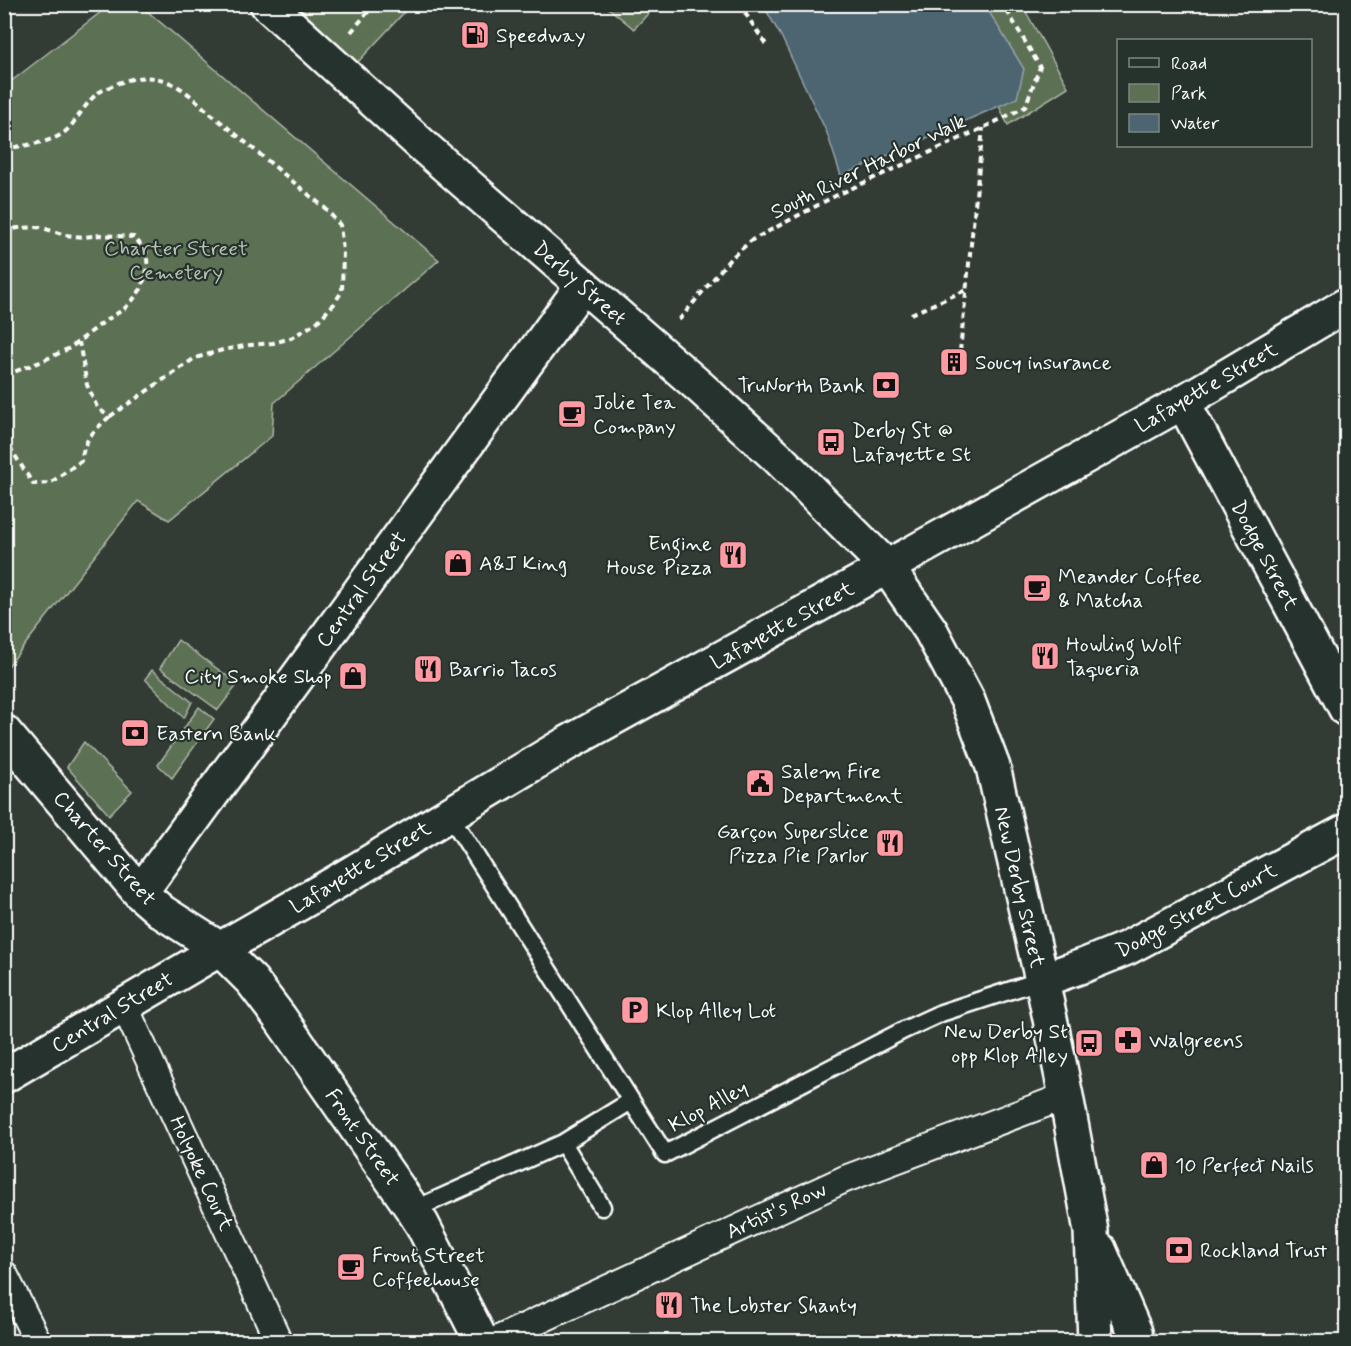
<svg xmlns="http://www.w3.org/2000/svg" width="1351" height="1346" viewBox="0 0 1351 1346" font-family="Mynerve,sans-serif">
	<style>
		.green { fill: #5c7053; stroke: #aeb8a9; stroke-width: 1.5 }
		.water { fill: #4d6571; stroke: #94a3aa; stroke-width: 1.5 }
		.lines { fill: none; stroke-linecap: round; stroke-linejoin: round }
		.service-casing { stroke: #fff; stroke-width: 21 }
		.pedestrian-casing { stroke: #fff; stroke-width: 30 }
		.minor-casing { stroke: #fff; stroke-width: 38 }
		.secondary-casing { stroke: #fff; stroke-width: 38 }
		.path { stroke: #fff; stroke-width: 4; stroke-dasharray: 6 4.5; stroke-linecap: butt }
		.service { stroke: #26332d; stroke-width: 16 }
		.pedestrian { stroke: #26332d; stroke-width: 26 }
		.minor { stroke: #26332d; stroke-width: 33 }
		.secondary { stroke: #26332d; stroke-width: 33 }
		.labels { text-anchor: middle; stroke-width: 4.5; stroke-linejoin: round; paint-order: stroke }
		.poi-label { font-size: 21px; fill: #fff; stroke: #26332d; text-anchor: start }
		.street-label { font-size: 21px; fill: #fff; stroke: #26332d }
		.park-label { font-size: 21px; fill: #b6bfb2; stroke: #26332d }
	</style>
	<rect width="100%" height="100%" fill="#333b35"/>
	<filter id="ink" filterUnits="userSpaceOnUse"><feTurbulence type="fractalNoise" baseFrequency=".0167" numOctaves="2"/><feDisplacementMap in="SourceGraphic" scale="12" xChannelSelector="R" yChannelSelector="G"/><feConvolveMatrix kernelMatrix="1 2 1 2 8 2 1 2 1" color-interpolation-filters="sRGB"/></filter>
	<g filter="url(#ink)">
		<path class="green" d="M110,5H140L439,260L274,403L272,436L169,520L138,501L5,670V86Z
			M267,5H411L345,76Z
			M605,5H656L634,29Z
			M985,5H1022L1068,87L1008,125L999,106L973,117L987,8Z
			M178,640L238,684L218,710L160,668Z
			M152,670L192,702L184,718L145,679Z
			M199,707L214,719L172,778L158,765Z
			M84,742L132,791L109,815L67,767Z"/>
		<path class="water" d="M763,5H985L1024,69L1017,98L841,176L827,133L781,36Z"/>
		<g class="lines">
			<g class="service-casing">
				<path id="service" d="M449,814L665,1154L904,1030L941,1013L1042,980
					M563,1143L631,1101
					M413,1210L563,1143L602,1207"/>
			</g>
			<g class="pedestrian-casing">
				<path id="pedestrian" d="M124,1005L279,1342
					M4,1274L38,1342
					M492,1342L845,1179L1066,1096"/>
			</g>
			<g class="minor-casing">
				<path id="minor" d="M1183,402L1346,709
					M4,732L140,893L162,912L220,949L252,981L280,1018L413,1210L422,1224L482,1342
					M140,893L583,285
					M1042,980L1085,965L1127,948L1346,831
					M4,1076L220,949L335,883L566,744L887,567"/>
			</g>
			<g class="secondary-casing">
				<path id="secondary" d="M267,4L423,146L701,388L779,459L887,567L931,631L968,701L993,767L1042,980L1066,1096L1091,1231L1095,1342
					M887,567L1183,402L1346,305
					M1099,1249L1135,1332L1137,1342"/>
			</g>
			<path class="path" d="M739,4L767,46
				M351,32L375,4
				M4,150C23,144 45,145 62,134C74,127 85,102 98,93C102,90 109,88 114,85C152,68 177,81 204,108L326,209L340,225L343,251L342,291L334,304L316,323L291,338L273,343L250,345L223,350L195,358L109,417
				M4,231L18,228L40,227L65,235L84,237L100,235L134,237L146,251L148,268L141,289L132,301L124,309L105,321L70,348L40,362L11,373L4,378
				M911,314L966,290
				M679,320L730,259L752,240L835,196L983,128L1025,107L1040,67L1003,4
				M960,351L983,128
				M4,438L33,484L50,483L81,461C85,438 92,433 109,417L97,407L87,385L79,342"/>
			<use href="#service" class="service"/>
			<use href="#pedestrian" class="pedestrian"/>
			<use href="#minor" class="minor"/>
			<use href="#secondary" class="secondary"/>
		</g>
	</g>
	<defs>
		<g id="fuel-square" transform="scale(1.5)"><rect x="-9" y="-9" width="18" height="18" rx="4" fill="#ff9aa2" stroke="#26332d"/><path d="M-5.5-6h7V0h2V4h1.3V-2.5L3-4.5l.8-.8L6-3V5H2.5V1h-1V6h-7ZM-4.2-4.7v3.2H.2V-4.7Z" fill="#111"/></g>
		<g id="building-square" transform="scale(1.5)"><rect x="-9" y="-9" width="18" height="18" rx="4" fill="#ff9aa2" stroke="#26332d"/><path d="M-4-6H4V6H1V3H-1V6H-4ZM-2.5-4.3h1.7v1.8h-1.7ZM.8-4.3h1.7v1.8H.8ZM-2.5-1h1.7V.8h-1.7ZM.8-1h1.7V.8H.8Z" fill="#111"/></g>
		<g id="bank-square" transform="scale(1.5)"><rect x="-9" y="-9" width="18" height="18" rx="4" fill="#ff9aa2" stroke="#26332d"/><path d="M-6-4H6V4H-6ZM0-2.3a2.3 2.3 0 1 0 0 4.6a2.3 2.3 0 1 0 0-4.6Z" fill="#111"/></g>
		<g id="cafe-square" transform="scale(1.5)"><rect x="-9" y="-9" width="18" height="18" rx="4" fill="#ff9aa2" stroke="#26332d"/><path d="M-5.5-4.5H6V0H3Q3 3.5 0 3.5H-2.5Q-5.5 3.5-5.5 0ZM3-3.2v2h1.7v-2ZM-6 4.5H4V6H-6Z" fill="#111"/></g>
		<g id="bus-square" transform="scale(1.5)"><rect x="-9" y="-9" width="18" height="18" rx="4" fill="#ff9aa2" stroke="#26332d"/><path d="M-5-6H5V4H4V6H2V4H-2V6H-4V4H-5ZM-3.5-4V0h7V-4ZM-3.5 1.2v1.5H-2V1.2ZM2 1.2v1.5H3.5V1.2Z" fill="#111"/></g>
		<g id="restaurant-square" transform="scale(1.5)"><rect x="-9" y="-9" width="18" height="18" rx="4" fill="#ff9aa2" stroke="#26332d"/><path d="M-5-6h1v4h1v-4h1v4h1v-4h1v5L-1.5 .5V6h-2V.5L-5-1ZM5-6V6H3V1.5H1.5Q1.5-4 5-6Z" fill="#111"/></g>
		<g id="shop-square" transform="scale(1.5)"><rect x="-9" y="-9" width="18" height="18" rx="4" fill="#ff9aa2" stroke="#26332d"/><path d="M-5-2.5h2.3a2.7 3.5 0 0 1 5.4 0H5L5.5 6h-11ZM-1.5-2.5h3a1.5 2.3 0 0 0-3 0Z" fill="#111"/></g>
		<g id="civic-square" transform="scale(1.5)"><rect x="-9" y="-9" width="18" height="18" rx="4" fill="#ff9aa2" stroke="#26332d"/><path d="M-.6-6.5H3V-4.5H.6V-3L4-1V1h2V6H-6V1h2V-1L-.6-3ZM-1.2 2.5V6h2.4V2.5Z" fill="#111"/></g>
		<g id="parking-square" transform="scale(1.5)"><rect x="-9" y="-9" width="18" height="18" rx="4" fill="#ff9aa2" stroke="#26332d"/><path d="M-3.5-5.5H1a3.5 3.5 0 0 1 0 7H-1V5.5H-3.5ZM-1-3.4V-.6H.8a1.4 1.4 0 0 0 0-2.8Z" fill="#111"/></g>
		<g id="pharmacy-square" transform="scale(1.5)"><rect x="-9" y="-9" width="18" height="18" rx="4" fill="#ff9aa2" stroke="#26332d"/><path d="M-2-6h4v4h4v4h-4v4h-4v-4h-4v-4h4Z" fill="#111"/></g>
	</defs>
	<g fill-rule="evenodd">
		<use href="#fuel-square" x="475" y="35"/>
		<use href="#building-square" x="954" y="362"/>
		<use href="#bank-square" x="886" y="385"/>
		<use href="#cafe-square" x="572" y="414"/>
		<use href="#bus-square" x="831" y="442"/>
		<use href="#restaurant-square" x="733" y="555"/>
		<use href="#shop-square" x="458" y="563"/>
		<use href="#cafe-square" x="1037" y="588"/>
		<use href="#restaurant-square" x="1045" y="656"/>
		<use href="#restaurant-square" x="428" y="669"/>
		<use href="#shop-square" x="353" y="676"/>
		<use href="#bank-square" x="135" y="733"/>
		<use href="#civic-square" x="760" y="783"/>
		<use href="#restaurant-square" x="890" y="843"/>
		<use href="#parking-square" x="635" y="1010"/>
		<use href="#pharmacy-square" x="1128" y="1040"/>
		<use href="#bus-square" x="1089" y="1043"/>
		<use href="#shop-square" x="1154" y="1165"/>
		<use href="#bank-square" x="1179" y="1250"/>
		<use href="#cafe-square" x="351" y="1267"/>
		<use href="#restaurant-square" x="669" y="1305"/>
	</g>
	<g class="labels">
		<g class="poi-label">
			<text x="496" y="42">Speedway</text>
			<text x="975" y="369">Soucy insurance</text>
			<text x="865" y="392" text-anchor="end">TruNorth Bank</text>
			<text x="593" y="409">Jolie Tea<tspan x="593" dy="24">Company</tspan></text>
			<text x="852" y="437">Derby St @<tspan x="852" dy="24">Lafayette St</tspan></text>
			<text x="712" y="550" text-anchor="end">Engine<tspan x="712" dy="24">House Pizza</tspan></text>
			<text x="479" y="570">A&amp;J King</text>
			<text x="1058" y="583">Meander Coffee<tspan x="1058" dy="24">&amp; Matcha</tspan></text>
			<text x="1066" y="651">Howling Wolf<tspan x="1066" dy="24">Taqueria</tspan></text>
			<text x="449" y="676">Barrio Tacos</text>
			<text x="332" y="683" text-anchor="end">City Smoke Shop</text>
			<text x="156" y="740">Eastern Bank</text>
			<text x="781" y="778">Salem Fire<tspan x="781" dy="24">Department</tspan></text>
			<text x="869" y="838" text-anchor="end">Garçon Superslice<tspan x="869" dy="24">Pizza Pie Parlor</tspan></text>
			<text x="656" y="1017">Klop Alley Lot</text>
			<text x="1068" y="1038" text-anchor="end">New Derby St<tspan x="1068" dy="24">opp Klop Alley</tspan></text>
			<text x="1149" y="1047">Walgreens</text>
			<text x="1175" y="1172">10 Perfect Nails</text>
			<text x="1200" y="1257">Rockland Trust</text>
			<text x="372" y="1262">Front Street<tspan x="372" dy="24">Coffeehouse</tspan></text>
			<text x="690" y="1312">The Lobster Shanty</text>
		</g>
		<g class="street-label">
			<text transform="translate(868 166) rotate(-26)" y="7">South River Harbor Walk</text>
			<text transform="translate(580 283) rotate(41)" y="7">Derby Street</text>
			<text transform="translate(1206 387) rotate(-30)" y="7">Lafayette Street</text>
			<text transform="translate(1265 555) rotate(62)" y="7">Dodge Street</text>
			<text transform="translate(361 589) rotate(-54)" y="7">Central Street</text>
			<text transform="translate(782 625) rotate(-29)" y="7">Lafayette Street</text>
			<text transform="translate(105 848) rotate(49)" y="7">Charter Street</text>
			<text transform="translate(360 867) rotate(-31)" y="7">Lafayette Street</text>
			<text transform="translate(1020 887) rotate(77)" y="7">New Derby Street</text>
			<text transform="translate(1196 910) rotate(-28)" y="7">Dodge Street Court</text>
			<text transform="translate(112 1012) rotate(-31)" y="7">Central Street</text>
			<text transform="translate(708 1106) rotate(-28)" y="7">Klop Alley</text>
			<text transform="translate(363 1137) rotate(55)" y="7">Front Street</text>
			<text transform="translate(202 1173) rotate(65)" y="7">Holyoke Court</text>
			<text transform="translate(776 1210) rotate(-25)" y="7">Artist's Row</text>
		</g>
		<g class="park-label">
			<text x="176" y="255">Charter Street<tspan x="176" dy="24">Cemetery</tspan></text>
		</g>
	</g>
	<rect width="1351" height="1346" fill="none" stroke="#26332d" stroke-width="24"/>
	<rect x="12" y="12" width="1327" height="1322" fill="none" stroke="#fff" stroke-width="2" filter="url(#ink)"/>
	<rect x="1117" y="39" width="195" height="108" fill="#26332d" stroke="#7d8581" stroke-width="1.5"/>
	<rect x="1129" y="58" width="30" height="9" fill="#26332d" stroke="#7d8581" stroke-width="1.5"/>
	<text x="1171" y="69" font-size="18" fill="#ffffff">Road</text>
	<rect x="1129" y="84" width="30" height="18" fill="#5c7053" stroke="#7d8581" stroke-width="1.5"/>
	<text x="1171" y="99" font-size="18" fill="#ffffff">Park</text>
	<rect x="1129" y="114" width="30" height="18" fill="#4d6571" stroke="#7d8581" stroke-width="1.5"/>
	<text x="1171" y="129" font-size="18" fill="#ffffff">Water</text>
</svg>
